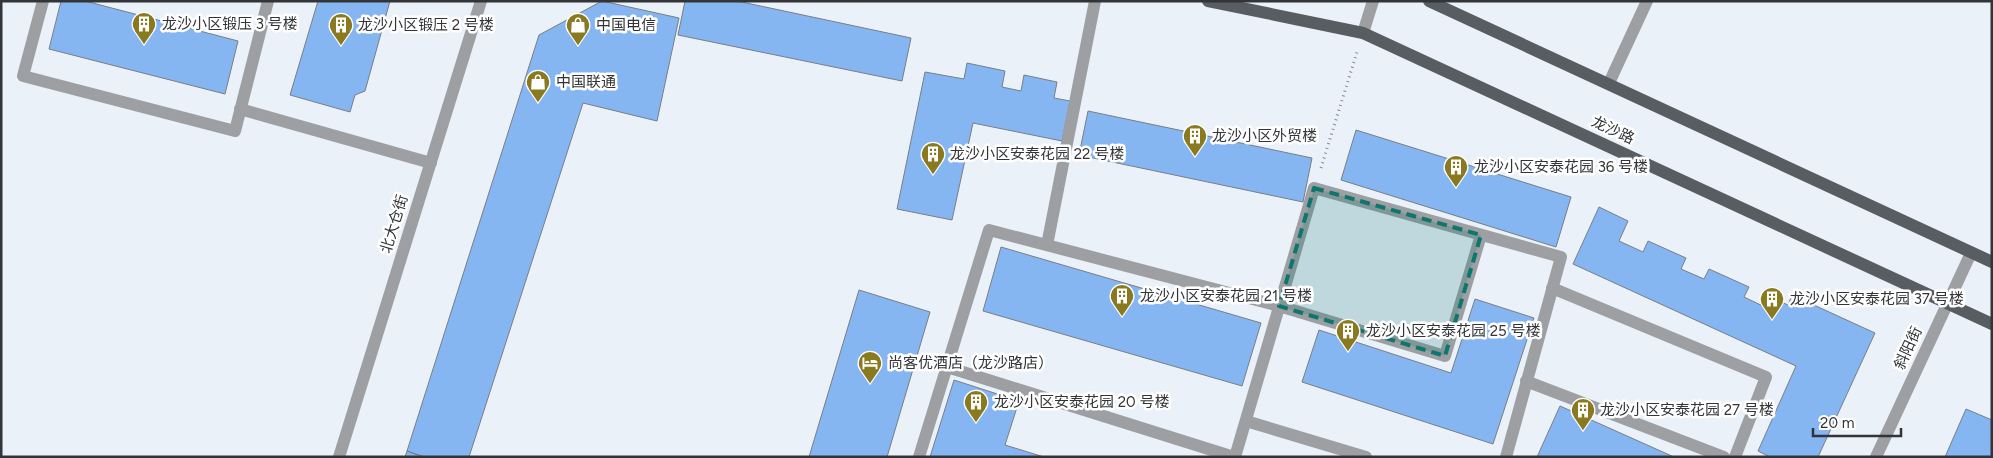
<svg xmlns="http://www.w3.org/2000/svg" width="1993" height="458" viewBox="0 0 1993 458" font-family="Figtree,'Noto Sans SC',sans-serif">
	<style>
		.building { fill: #85b6f2; stroke: #787e84 }
		.lines { fill: none; stroke-linecap: round; stroke-linejoin: round }
		.path { stroke: #868a8f; stroke-width: 3; stroke-dasharray: 1 4; stroke-linecap: butt }
		.street { stroke: #9d9fa2; stroke-width: 12 }
		.primary { stroke: #585d62; stroke-width: 12 }
		.marked { fill: #0f766e; fill-opacity: 0.2; stroke: #0f766e; stroke-width: 4; stroke-dasharray: 10 6; stroke-linejoin: round }
		.labels { text-anchor: middle; stroke-width: 5; stroke-linejoin: round; paint-order: stroke }
		.poi-label { font-size: 15px; fill: #323437; stroke: #fff; text-anchor: start }
		.street-label { font-size: 15px; fill: #323437; stroke: #fff }
	</style>
	<rect width="100%" height="100%" fill="#ebf1f9"/>
	<path class="building" d="M61,1H85L238,41L225,94L49,49Z
		M318,1H390L365,91L355,95L350,112L290,95Z
		M602,1L679,18L657,121L583,103L469,457H424L407,451L539,35Z
		M685,1H737L911,38L902,81L678,35Z
		M967,63L1005,71L1002,87L1021,91L1024,75L1057,82L1054,98L1070,101L1062,141L973,123L952,220L897,209L925,72L964,79Z
		M1088,111L1312,158L1303,202L1079,155Z
		M1356,130L1571,197L1556,247L1341,180Z
		M1599,207L1628,221L1619,241L1643,252L1648,241L1686,258L1681,269L1704,279L1709,269L1749,287L1744,297L1767,308L1772,298L1788,305L1792,295L1875,333L1818,457H1770L1758,451L1796,366L1573,264Z
		M1001,247L1261,323L1242,386L983,311Z
		M859,290L930,312L887,457H809Z
		M1475,299L1534,318L1493,444L1302,382L1319,330L1451,373Z
		M954,380L1019,401L1005,445L1044,457H930Z
		M1560,406L1674,457H1537Z
		M1966,409L1992,420V457H1945Z
		M407,451L424,457H405Z"/>
	<g class="lines">
		<path class="path" d="M1321,168L1357,52"/>
		<path class="street" d="M43,1L23,76L235,131L268,1
			M1363,33L1373,1
			M1609,83L1647,1
			M240,109L431,163
			M1047,245L1095,1
			M1552,288L1766,377L1735,457
			M947,367L1234,457
			M1526,381L1724,457
			M1246,421L1366,457
			M339,457L481,1
			M919,457L989,230L1279,306L1445,356L1481,235
			M1235,457L1314,188L1561,257L1506,457
			M1876,457L1971,253"/>
		<path class="primary" d="M1208,1L1363,33L1992,324
			M1429,1L1992,262"/>
	</g>
	<path class="marked" d="M1314,188L1481,235L1445,356L1279,306Z"/>
	<defs>
		<g id="building-pin" transform="scale(1.25)"><path d="M0 17L-7.5 6A9.5 9.5 0 1 1 7.5 6Z" fill="#897a1f" stroke="#fff"/><path d="M-4-6H4V6H1V3H-1V6H-4ZM-2.5-4.3h1.7v1.8h-1.7ZM.8-4.3h1.7v1.8H.8ZM-2.5-1h1.7V.8h-1.7ZM.8-1h1.7V.8H.8Z" fill="#fff"/></g>
		<g id="shop-pin" transform="scale(1.25)"><path d="M0 17L-7.5 6A9.5 9.5 0 1 1 7.5 6Z" fill="#897a1f" stroke="#fff"/><path d="M-5-2.5h2.3a2.7 3.5 0 0 1 5.4 0H5L5.5 6h-11ZM-1.5-2.5h3a1.5 2.3 0 0 0-3 0Z" fill="#fff"/></g>
		<g id="hotel-pin" transform="scale(1.25)"><path d="M0 17L-7.5 6A9.5 9.5 0 1 1 7.5 6Z" fill="#897a1f" stroke="#fff"/><path d="M-6-4.5h1.5V1H6V5H4.5V3h-9V5H-6ZM-4 0a1.8 1.8 0 1 1 3.6 0ZM.5 0V-2.5h3Q6-2.5 6 0Z" fill="#fff"/></g>
	</defs>
	<g fill-rule="evenodd">
		<use href="#building-pin" x="144" y="24"/>
		<use href="#building-pin" x="341" y="25"/>
		<use href="#shop-pin" x="578" y="25"/>
		<use href="#shop-pin" x="538" y="82"/>
		<use href="#building-pin" x="1195" y="136"/>
		<use href="#building-pin" x="933" y="154"/>
		<use href="#building-pin" x="1456" y="167"/>
		<use href="#building-pin" x="1122" y="296"/>
		<use href="#building-pin" x="1772" y="299"/>
		<use href="#building-pin" x="1348" y="331"/>
		<use href="#hotel-pin" x="870" y="363"/>
		<use href="#building-pin" x="976" y="402"/>
		<use href="#building-pin" x="1583" y="410"/>
	</g>
	<g class="labels">
		<g class="poi-label">
			<text x="162" y="29">龙沙小区锻压 3 号楼</text>
			<text x="358" y="30">龙沙小区锻压 2 号楼</text>
			<text x="596" y="30">中国电信</text>
			<text x="556" y="87">中国联通</text>
			<text x="1212" y="141">龙沙小区外贸楼</text>
			<text x="950" y="159">龙沙小区安泰花园 22 号楼</text>
			<text x="1474" y="172">龙沙小区安泰花园 36 号楼</text>
			<text x="1140" y="301">龙沙小区安泰花园 21 号楼</text>
			<text x="1790" y="304">龙沙小区安泰花园 37 号楼</text>
			<text x="1366" y="336">龙沙小区安泰花园 25 号楼</text>
			<text x="888" y="368">尚客优酒店（龙沙路店）</text>
			<text x="994" y="407">龙沙小区安泰花园 20 号楼</text>
			<text x="1600" y="415">龙沙小区安泰花园 27 号楼</text>
		</g>
		<g class="street-label">
			<text transform="translate(1613 130) rotate(25)" y="5">龙沙路</text>
			<text transform="translate(394 224) rotate(-73)" y="5">北大仓街</text>
			<text transform="translate(1908 348) rotate(-65)" y="5">斜阳街</text>
		</g>
	</g>
	<rect width="1993" height="458" fill="none" stroke="#323437" stroke-width="5"/>
	<path d="M1813 428v8h88v-8" fill="none" stroke="#323437" stroke-width="2.5"/>
	<text x="1820" y="428" font-size="15" fill="#323437" stroke="#ffffff" stroke-width="4" paint-order="stroke">20 m</text>
</svg>
